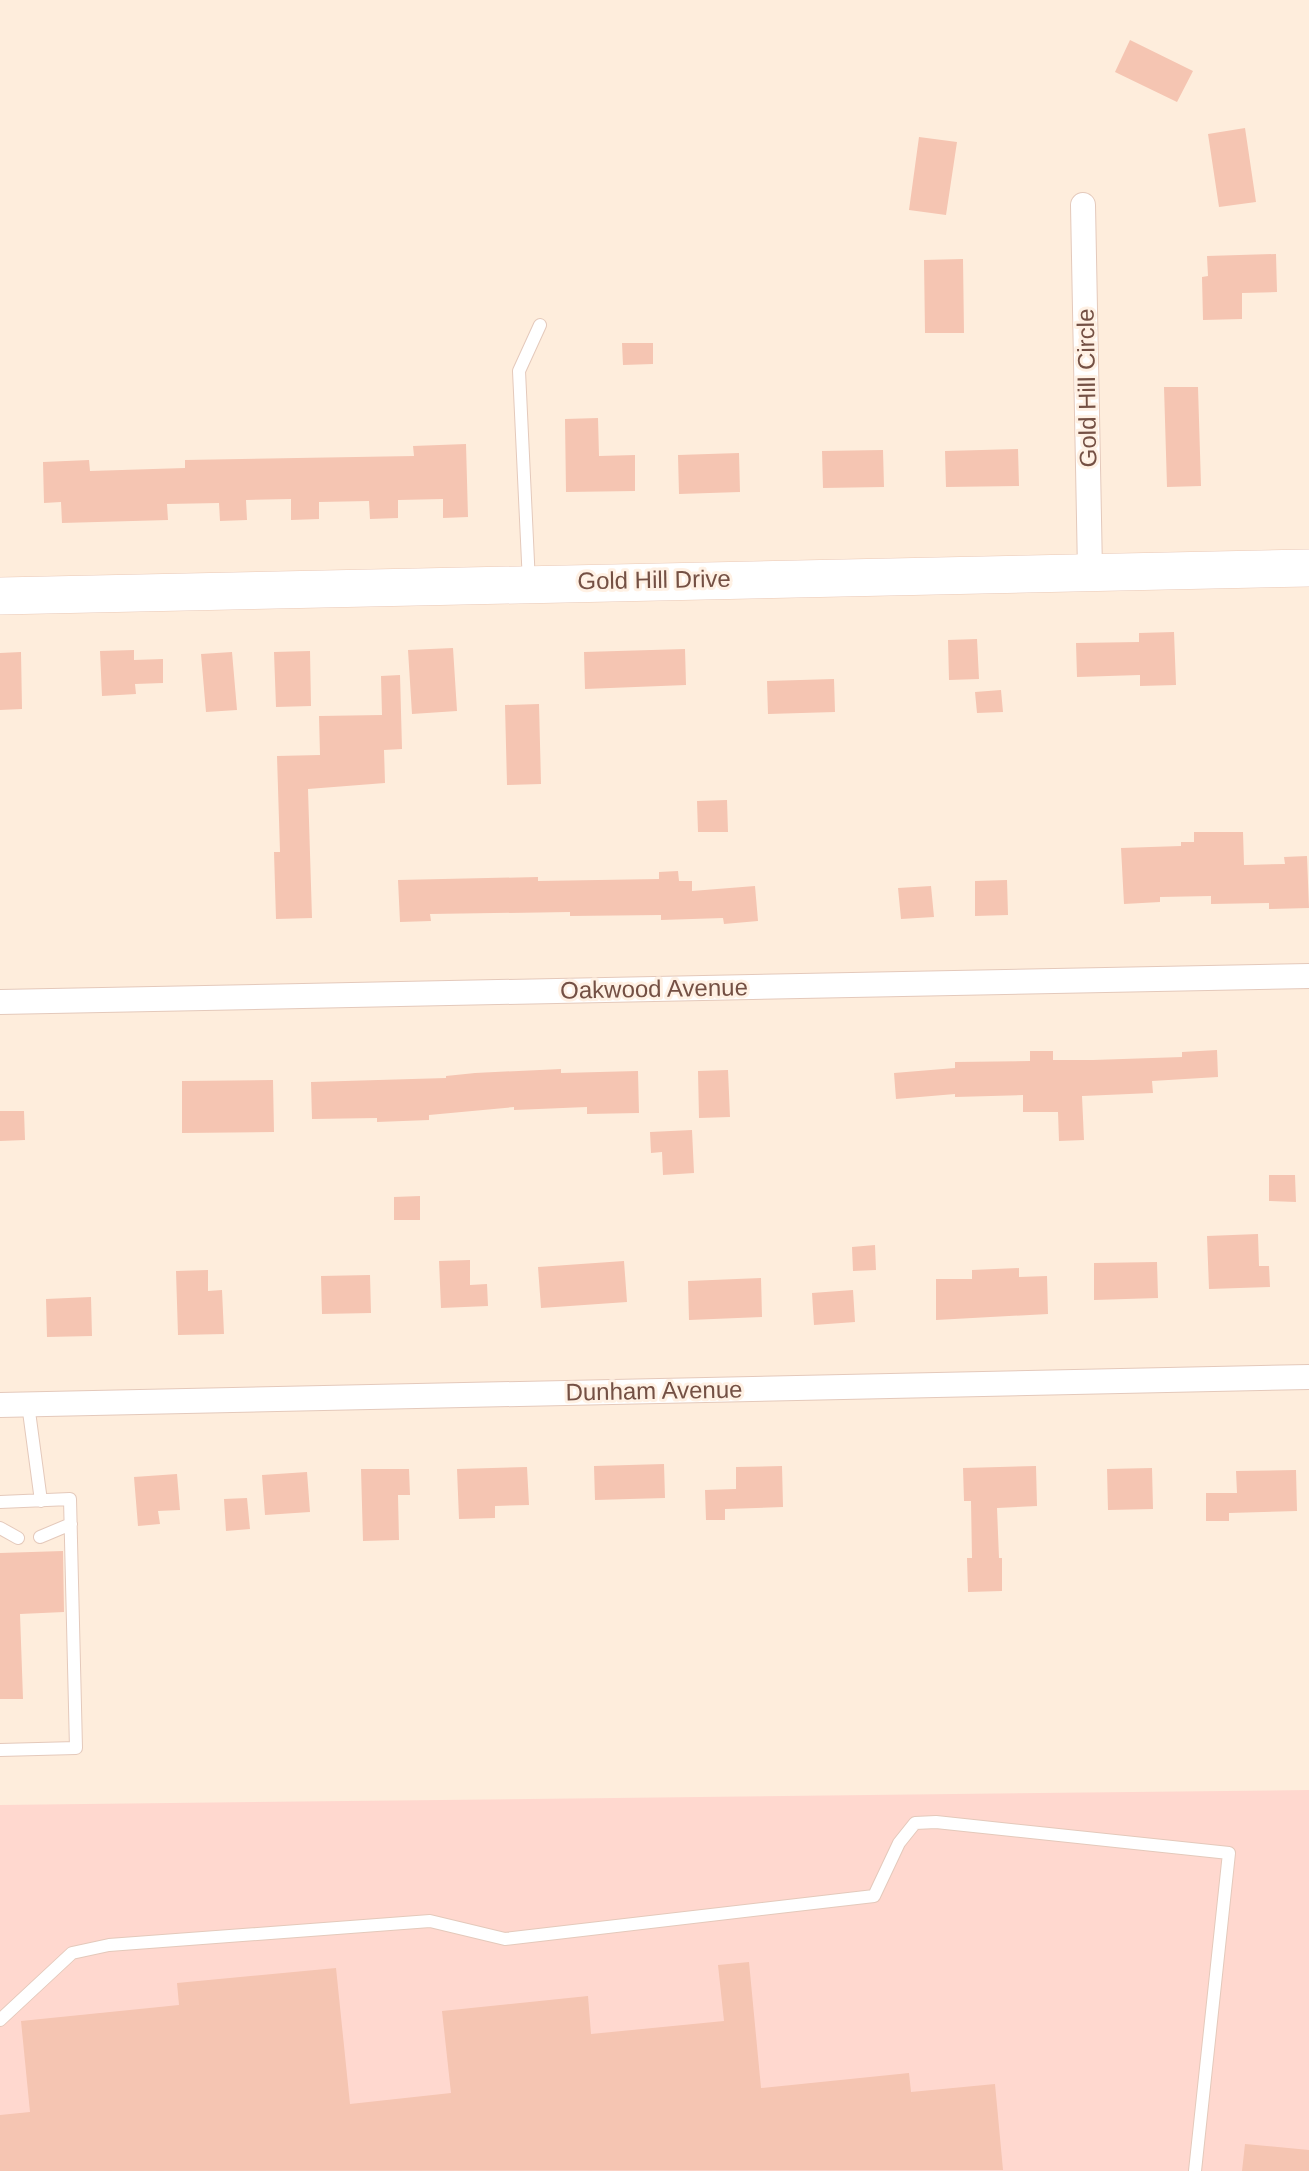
<svg xmlns="http://www.w3.org/2000/svg" width="1309" height="2171" viewBox="0 0 1309 2171" font-family="Arial,sans-serif">
	<style>
		.commercial { fill: #ffd8cf }
		.building { fill: #f5c5b2 }
		.lines { fill: none; stroke-linecap: round; stroke-linejoin: round }
		.lane-casing { stroke: #e4c9bb; stroke-width: 14 }
		.street-casing { stroke: #e4c9bb; stroke-width: 26 }
		.secondary-casing { stroke: #eac9b7; stroke-width: 38 }
		.lane { stroke: #fff; stroke-width: 12 }
		.street { stroke: #fff; stroke-width: 24 }
		.secondary { stroke: #fff; stroke-width: 37 }
		.labels { text-anchor: middle; stroke-width: 6; stroke-linejoin: round; paint-order: stroke }
		.street-label { font-size: 24px; fill: #745044; stroke: #fff1e4 }
	</style>
	<rect width="100%" height="100%" fill="#feeddc"/>
	<path class="commercial" d="M1309,1790V2171H0V1805Z"/>
	<path class="building" d="M1130,40L1193,71L1177,102L1115,72Z
		M1245,128L1256,202L1219,207L1208,134Z
		M919,137L957,142L946,215L909,210Z
		M1276,254L1277,292L1242,293V319L1203,320L1202,277L1208,276L1207,256Z
		M963,259L964,333H925L924,260Z
		M622,343H653V364L623,365Z
		M1164,387H1198L1201,486L1167,487Z
		M598,418L599,456L635,455V491L566,492L565,419Z
		M466,444L468,517L443,518V499L398,500V518L370,519L369,501L319,502V519L291,520V499L246,500L247,520L220,521L219,503L167,504L168,520L62,523L61,502L44,503L43,462L89,460L90,471L185,468V460L414,456L413,446Z
		M1018,449L1019,486L946,487L945,451Z
		M883,450L884,487L823,488L822,451Z
		M739,453L740,492L679,494L678,455Z
		M1174,632L1176,685L1140,686V675L1077,677L1076,643L1139,642V633Z
		M977,639L979,679L949,680L948,640Z
		M453,648L457,711L412,714L408,650Z
		M685,649L686,685L585,689L584,652Z
		M134,650V660L163,659V683L135,684L136,694L102,696L100,651Z
		M310,651L311,706L276,707L274,652Z
		M21,652L22,709L0,710V653Z
		M232,652L237,710L206,712L201,654Z
		M400,675L402,749L384,750L385,783L308,789L312,918L276,919L274,852H280L277,756L320,755L319,716L382,715L381,676Z
		M834,679L835,712L768,714L767,681Z
		M1001,690L1003,712L977,713L975,692Z
		M539,704L541,784L507,785L505,705Z
		M727,800L728,832H698L697,801Z
		M1194,832H1243L1244,865L1285,864L1284,857L1307,856L1309,908L1269,909V903L1211,904V896L1160,897V902L1124,904L1121,848L1181,846V842H1194Z
		M678,871L679,881H692V891L755,886L758,921L724,924L723,918L661,920V915L570,916V912L430,914L431,921L400,922L398,880L538,877V881L659,879V872Z
		M1007,880L1008,915L975,916V881Z
		M931,886L934,917L901,919L898,888Z
		M1217,1050L1218,1077L1152,1081L1153,1093L1082,1096L1084,1140L1059,1141L1058,1112H1023V1095L955,1097V1094L896,1099L894,1073L955,1068V1062L1030,1061V1051H1053V1060H1093L1182,1057V1052Z
		M561,1069V1073L638,1071L639,1113L587,1114V1107L514,1110V1107L429,1115V1120L377,1122V1118L312,1119L311,1082L446,1078V1076L475,1073Z
		M728,1070L730,1117L699,1118L698,1071Z
		M273,1080L274,1132L182,1133V1081Z
		M0,1111H24L25,1140L0,1141Z
		M692,1130L694,1173L663,1175L662,1152L651,1153L650,1132Z
		M1269,1175H1295L1296,1202L1269,1201Z
		M420,1196V1220H394V1197Z
		M1258,1234L1259,1266H1269L1270,1287L1209,1289L1207,1236Z
		M875,1245L876,1270L853,1271L852,1247Z
		M470,1260V1285L487,1284L488,1306L441,1308L439,1261Z
		M624,1261L627,1302L541,1308L538,1267Z
		M1157,1262L1158,1298L1094,1300V1263Z
		M1019,1268V1277L1047,1276L1048,1314L936,1320V1279H972V1270Z
		M208,1270V1291L222,1290L224,1334L178,1335L176,1271Z
		M370,1275L371,1313L322,1314L321,1276Z
		M761,1278L762,1317L689,1320L688,1281Z
		M853,1290L855,1322L814,1325L812,1293Z
		M91,1297L92,1336L47,1337L46,1299Z
		M664,1464L665,1498L595,1500L594,1466Z
		M782,1466L783,1507L725,1509V1520H706L705,1490L736,1489V1467Z
		M1036,1466L1037,1506L997,1508L999,1558H1002V1591L968,1592L967,1558H972L971,1501H964L963,1468Z
		M527,1467L529,1505L495,1506V1518L459,1519L457,1469Z
		M1152,1468L1153,1509L1108,1510L1107,1469Z
		M361,1469H409L410,1495H398L399,1540L363,1541Z
		M1296,1470L1297,1511L1229,1513V1521H1206V1493H1237L1236,1471Z
		M307,1472L310,1512L265,1515L262,1475Z
		M177,1474L180,1510L158,1511L160,1524L138,1526L134,1477Z
		M247,1498L250,1529L226,1531L224,1499Z
		M63,1551L64,1612L20,1614L23,1699H0V1553Z
		M749,1962L761,2088L909,2073L911,2092L995,2084L1003,2170L0,2171V2115L30,2112L21,2021L179,2005L177,1983L336,1968L350,2104L451,2093L442,2011L588,1996L591,2034L724,2021L718,1965Z
		M1245,2144L1309,2150V2171H1242Z"/>
	<g class="lines">
		<g class="lane-casing">
			<path id="lane" d="M529,583L519,371L540,325
				M28,1404L41,1501
				M0,1502L70,1499L76,1748L0,1750
				M0,1528L18,1538
				M40,1537L71,1524
				M0,2020L72,1953L109,1945L430,1921L505,1939L874,1896L899,1843L915,1823L936,1822L1229,1853L1195,2171"/>
		</g>
		<g class="street-casing">
			<path id="street" d="M1083,205L1090,571
				M0,1002L1309,976
				M0,1405L1309,1377"/>
		</g>
		<g class="secondary-casing">
			<path id="secondary" d="M0,596L1309,568"/>
		</g>
		<use href="#lane" class="lane"/>
		<use href="#street" class="street"/>
		<use href="#secondary" class="secondary"/>
	</g>
	<g class="labels">
		<g class="street-label">
			<text transform="translate(1087 388) rotate(-91)" y="8">Gold Hill Circle</text>
			<text transform="translate(654 580) rotate(-1)" y="8">Gold Hill Drive</text>
			<text transform="translate(654 989) rotate(-1)" y="8">Oakwood Avenue</text>
			<text transform="translate(654 1391) rotate(-1)" y="8">Dunham Avenue</text>
		</g>
	</g>
</svg>
